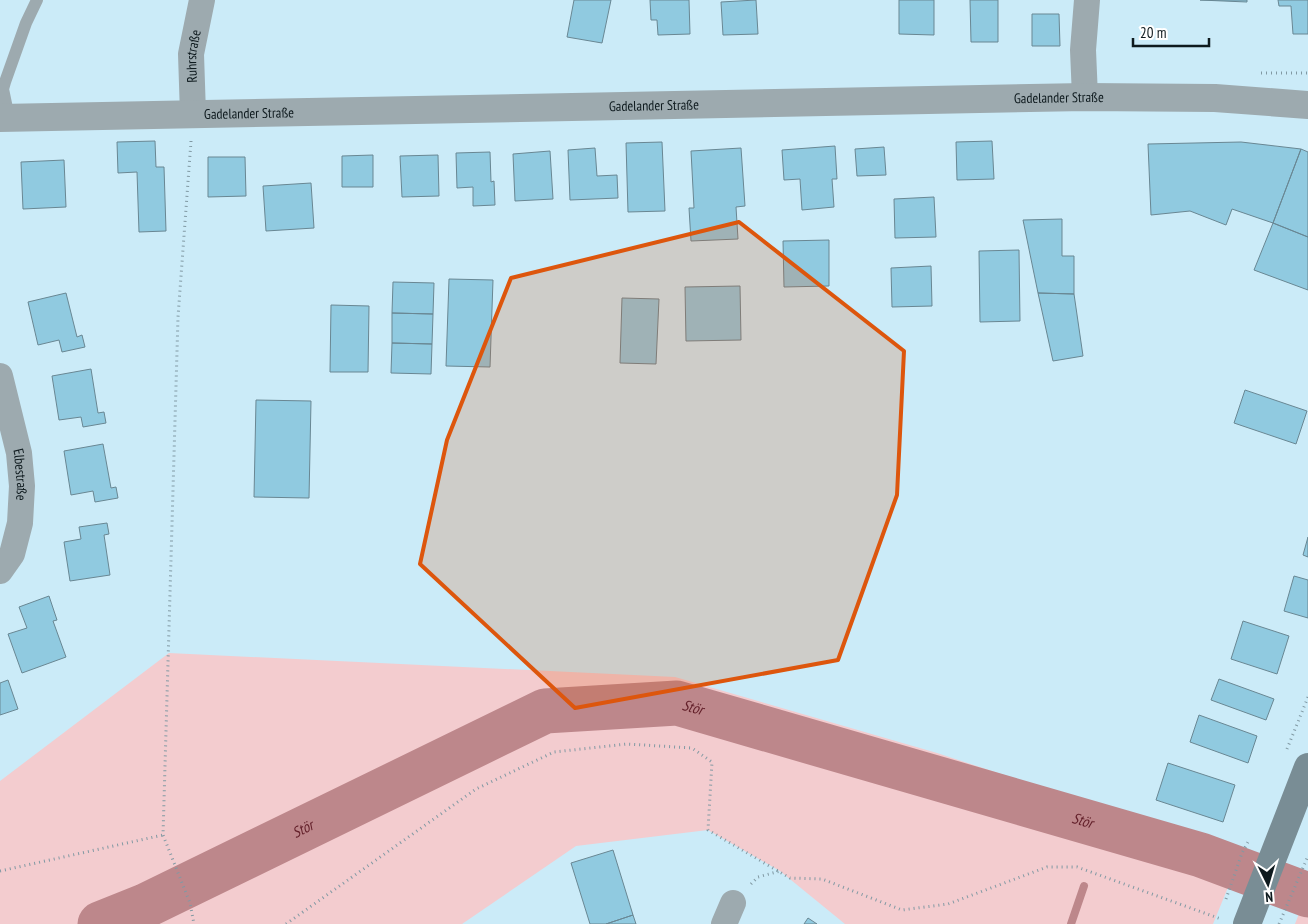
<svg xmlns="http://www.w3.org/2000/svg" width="1308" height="924" viewBox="0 0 1308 924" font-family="'PT Sans Narrow',sans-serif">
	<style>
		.green { fill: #f3cccf }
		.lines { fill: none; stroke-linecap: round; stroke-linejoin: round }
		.stream { stroke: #bd878b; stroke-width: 8 }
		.river { stroke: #bd878b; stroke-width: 45 }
		.building { fill: #90cae0; stroke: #698793 }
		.path { stroke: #8199a3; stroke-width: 3; stroke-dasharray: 1 4; stroke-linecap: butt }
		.service { stroke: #9daaaf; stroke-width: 12 }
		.minor { stroke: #9daaaf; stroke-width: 26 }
		.tertiary { stroke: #9daaaf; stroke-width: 28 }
		.secondary { stroke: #798d95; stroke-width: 28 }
		.marked { fill: #dd560d; fill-opacity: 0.2; stroke: #dd560d; stroke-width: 4; stroke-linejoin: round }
		.labels { text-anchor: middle; stroke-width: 4.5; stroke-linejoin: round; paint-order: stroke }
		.street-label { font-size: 14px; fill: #0e1a1e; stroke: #fff }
		.water-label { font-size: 15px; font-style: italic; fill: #63202a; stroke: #fff }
	</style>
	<rect width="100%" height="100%" fill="#cbebf8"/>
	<path class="green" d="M169,653L675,677L937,753L1242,853L1213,924H845L780,871L708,830L576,846L462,924H0V781Z
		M1306,895H1308V924H1295Z"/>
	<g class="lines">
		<path class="stream" d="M1071,924L1084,886"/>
		<path class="river" id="s1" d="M100,924L145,906L545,711L677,703L1201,855L1308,895"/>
	</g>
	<path class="building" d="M574,0H611L602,43L567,37Z
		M650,0H689L690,34L658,35L657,20H651Z
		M756,0L758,34L723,35L721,2Z
		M899,0H934V35L899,34Z
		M970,0H998V42H971Z
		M1200,0H1247V2Z
		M1278,0H1308V34H1293L1291,6H1279Z
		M1032,14H1059L1060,46H1032Z
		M155,141L156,167H164L166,231L139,232L137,172L118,173L117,142Z
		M992,141L994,179L957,180L956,142Z
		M662,142L665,211L628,212L626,143Z
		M1241,142L1301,149L1273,223L1232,209L1226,225L1190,211L1151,215L1148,144Z
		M835,146L837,179H832L834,207L802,210L800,179L784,180L782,150Z
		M884,147L886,175L857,176L855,149Z
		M595,148L597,176L617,175L618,198L570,200L568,150Z
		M741,148L745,206L736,207L738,239L691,241L689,208H694L691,151Z
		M1301,149L1308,152V237L1273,223Z
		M550,151L553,199L515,201L513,154Z
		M490,152L491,182L494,181L495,205L473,206V187L457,188L456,153Z
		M373,155V187H342V156Z
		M438,155L439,196L402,197L400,156Z
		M208,157H245L246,196L208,197Z
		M64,160L66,207L23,209L21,162Z
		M311,183L314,228L266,231L263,186Z
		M934,197L936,237L895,238L894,199Z
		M1062,219V256H1074V294L1038,293L1023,220Z
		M1273,223L1308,237V290L1254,270Z
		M829,240V286L784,287L783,241Z
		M1019,250L1020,321L980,322L979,251Z
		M931,266L932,306L892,307L891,268Z
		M449,279L493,280L490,367L446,366Z
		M393,282L434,283L433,314L392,313Z
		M740,286L741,340L686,341L685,287Z
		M66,293L77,337L82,335L85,347L62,352L59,340L38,345L28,302Z
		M1038,293L1074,294L1083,356L1053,361Z
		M622,298L659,299L656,364L620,363Z
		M331,305L369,306L368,372H330Z
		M392,313L433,314L432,344L392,343Z
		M392,343L432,344L431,374L391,373Z
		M91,369L98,413L104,412L106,423L83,427L81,417L59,420L52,376Z
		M1245,390L1307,411L1296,444L1234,423Z
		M256,400L311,401L309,498L254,497Z
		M103,444L111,488L116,487L118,498L95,502L93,491L71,495L64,451Z
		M107,523L109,534L104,535L110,575L70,581L64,542L81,539L79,527Z
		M1308,537V557L1303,555Z
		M1294,576L1308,580V618L1284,611Z
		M49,596L57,620L53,621L66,657L22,673L8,634L27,628L19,607Z
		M1243,621L1289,636L1277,674L1231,659Z
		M1219,679L1274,699L1266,720L1211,700Z
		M8,680L18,709L0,715V683Z
		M1199,715L1257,736L1248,763L1190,742Z
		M1168,763L1235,785L1223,822L1156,800Z
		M613,850L633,915L606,924H590L571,863Z
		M633,915L636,924H606Z
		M808,918L817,924H804Z"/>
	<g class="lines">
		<path class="path" d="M1261,73H1308
			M191,141L178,317L163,835L190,903L194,924
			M1287,749L1308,697
			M0,871L163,835
			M751,884L758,877L780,871
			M1226,899L1242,853L1249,840
			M286,924L476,789L554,752L627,744L692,748L712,762L708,830L790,878L822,879L902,910L948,904L1047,867H1077L1221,919
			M1279,924L1308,856"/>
		<path class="service" d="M9,118L3,89L5,82L26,23L37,0"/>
		<g class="minor">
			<path d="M1085,97L1083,50L1087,0"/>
			<path id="s2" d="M193,114L191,54L202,0"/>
			<path id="s3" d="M0,376L19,453L22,486L20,523L12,554L0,571"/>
			<path d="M724,924L733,903"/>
		</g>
		<path class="tertiary" id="s4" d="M0,118L1085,97L1215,98L1308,105"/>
		<path class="secondary" d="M1247,924L1308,767"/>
	</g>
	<path class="marked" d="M739,222L904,351L897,495L838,660L575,708L420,564L447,440L511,278Z"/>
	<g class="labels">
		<g class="street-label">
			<text dy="5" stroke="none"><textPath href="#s2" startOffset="58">Ruhrstraße</textPath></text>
			<text dy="5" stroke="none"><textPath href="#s4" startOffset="1059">Gadelander Straße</textPath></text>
			<text dy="5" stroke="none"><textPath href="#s4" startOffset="654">Gadelander Straße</textPath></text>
			<text dy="5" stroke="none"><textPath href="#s4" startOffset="249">Gadelander Straße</textPath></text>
			<text dy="5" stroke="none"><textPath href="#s3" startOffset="101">Elbestraße</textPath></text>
		</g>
		<g class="water-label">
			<text dy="5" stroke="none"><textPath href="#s1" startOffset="642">Stör</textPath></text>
			<text dy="5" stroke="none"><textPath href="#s1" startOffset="1048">Stör</textPath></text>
			<text dy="5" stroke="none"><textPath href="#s1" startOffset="224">Stör</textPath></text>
		</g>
	</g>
	<g transform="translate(1268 884) rotate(175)" stroke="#ffffff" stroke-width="4" paint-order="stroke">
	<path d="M0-4L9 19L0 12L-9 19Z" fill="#0e1a1e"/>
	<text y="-8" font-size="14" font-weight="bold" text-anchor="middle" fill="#0e1a1e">N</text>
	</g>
	<path d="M1133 38v8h76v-8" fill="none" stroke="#0e1a1e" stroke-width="2.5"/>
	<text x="1140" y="38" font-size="15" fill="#0e1a1e" stroke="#ffffff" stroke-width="4" paint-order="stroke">20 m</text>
</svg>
